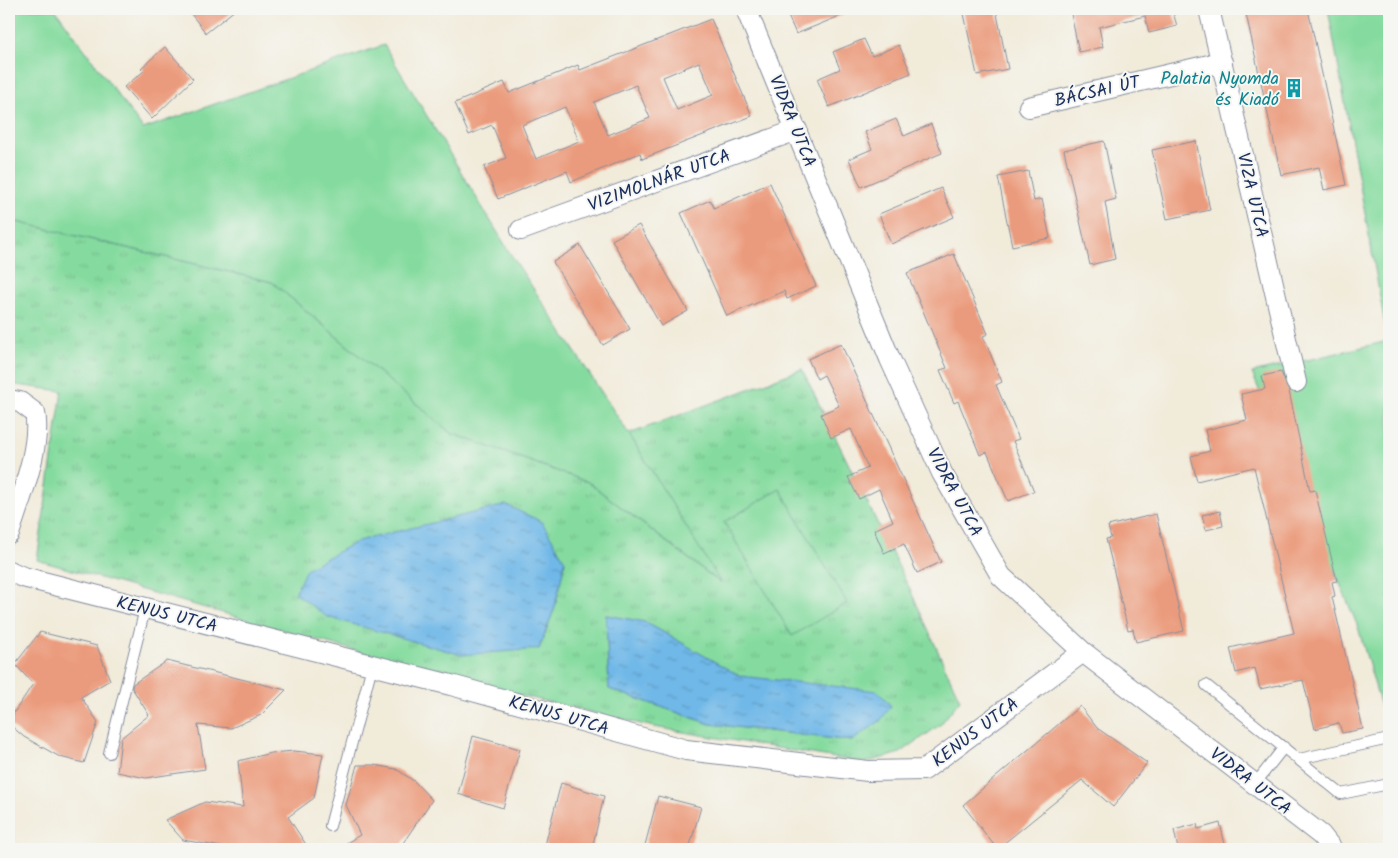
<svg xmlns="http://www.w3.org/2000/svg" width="1398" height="858" viewBox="0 0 1398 858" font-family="Kalam,sans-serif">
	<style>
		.grass { fill: url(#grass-tufts); stroke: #50857e; fill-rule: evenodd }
		.green { fill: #85db9f; stroke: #50857e }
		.water { fill: url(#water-ripples); stroke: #4674a3 }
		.building { fill: #eb9b7d; fill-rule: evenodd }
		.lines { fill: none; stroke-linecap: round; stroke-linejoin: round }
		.service-casing { stroke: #868d9c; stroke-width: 12 }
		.minor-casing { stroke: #868d9c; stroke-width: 22 }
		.service { stroke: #fff; stroke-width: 10 }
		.minor { stroke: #fff; stroke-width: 20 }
		.labels { text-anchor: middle; stroke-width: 4; stroke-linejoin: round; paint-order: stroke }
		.culture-label { font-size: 18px; fill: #0d838f; stroke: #f6f6f2; text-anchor: end }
		.street-label { font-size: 18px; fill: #1b2f5e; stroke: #f6f6f2 }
	</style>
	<defs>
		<pattern id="grass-tufts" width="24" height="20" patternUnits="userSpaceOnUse" patternTransform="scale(1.25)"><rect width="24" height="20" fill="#85db9f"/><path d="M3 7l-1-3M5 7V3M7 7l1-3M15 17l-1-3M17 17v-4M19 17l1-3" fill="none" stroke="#72bc8b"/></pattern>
		<pattern id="water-ripples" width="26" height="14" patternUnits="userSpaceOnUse" patternTransform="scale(1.25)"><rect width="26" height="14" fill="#70b8e8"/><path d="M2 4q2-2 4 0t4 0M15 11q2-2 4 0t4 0" fill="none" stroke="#5b96bf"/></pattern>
	</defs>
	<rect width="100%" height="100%" fill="#f6f6f2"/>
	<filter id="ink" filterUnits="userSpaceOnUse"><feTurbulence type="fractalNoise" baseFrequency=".02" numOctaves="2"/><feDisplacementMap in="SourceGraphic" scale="10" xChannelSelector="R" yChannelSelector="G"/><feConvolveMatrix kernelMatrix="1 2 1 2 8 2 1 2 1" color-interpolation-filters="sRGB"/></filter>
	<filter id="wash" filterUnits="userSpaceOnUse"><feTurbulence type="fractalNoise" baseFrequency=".0096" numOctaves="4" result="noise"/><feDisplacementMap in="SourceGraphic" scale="20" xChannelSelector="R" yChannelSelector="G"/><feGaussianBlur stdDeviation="1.12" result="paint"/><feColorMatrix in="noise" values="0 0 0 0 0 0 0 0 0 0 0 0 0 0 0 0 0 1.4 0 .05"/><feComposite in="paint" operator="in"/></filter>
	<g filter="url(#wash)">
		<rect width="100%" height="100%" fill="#f1ebda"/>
		<path class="grass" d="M9,220L272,282L451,433L588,482L719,582L629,434L802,369L914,598L960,700L940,725L900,753L865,763L654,727L472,684L37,560L62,391L9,384ZM565,561L555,607L539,649ZM606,615L645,622L852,741L710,724L609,689Z"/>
		<path class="green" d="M9,9H55L143,129L384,45L510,253L629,434L721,583L588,482L451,433L272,282L9,220Z
			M1328,9H1389V718L1385,720L1358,627L1252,373L1388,341Z
			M780,489L847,603L792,636L724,522Z"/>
		<path class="water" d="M506,505L542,522L565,561L555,607L539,649L462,655L327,617L295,593L306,569L358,541Z
			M606,615L645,622L740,676L878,691L891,706L880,721L852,741L711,724L609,689Z"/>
		<g id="blocks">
			<path class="building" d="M187,9H236L206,33Z
				M785,9H857L796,34Z
				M963,9H996L1008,69L977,75Z
				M1070,9H1172L1177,26L1149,33L1145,16L1099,27L1103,47L1079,52Z
				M1245,9H1308L1346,185L1324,190L1319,167L1281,175Z
				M711,19L752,116L642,159L640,153L571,182L567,171L498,199L484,167L506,158L492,125L469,135L455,103L504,82L509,93L578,65L580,70ZM699,62L713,95L677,110L663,77ZM636,85L650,118L608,135L594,102ZM565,107L579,141L536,159L522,125Z
				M864,39L872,56L899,45L911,73L829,107L817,79L840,69L833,52Z
				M165,47L193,79L152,119L124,87L144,71L141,68Z
				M896,119L904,136L931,124L942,153L861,187L849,159L872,149L865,132Z
				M1104,141L1116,199L1105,202L1115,259L1090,265L1064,150Z
				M1196,141L1210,210L1167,219L1152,150Z
				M1028,171L1034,201L1042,199L1050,238L1012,246L998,177Z
				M770,183L816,286L787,299L784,291L727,316L681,213L710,200L714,208Z
				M941,188L954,217L891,244L879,214Z
				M639,225L688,311L661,326L612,240Z
				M580,245L630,329L603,345L553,262Z
				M954,254L988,334L983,336L1002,382L996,385L1019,439L1013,441L1034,491L1008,501L987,452L980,455L958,401L954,403L940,370L947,368L907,273Z
				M841,344L941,562L917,573L904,544L884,553L874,530L893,521L879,489L859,499L848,477L868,468L851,429L831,438L821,414L839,406L824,375L817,379L808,359Z
				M1281,372L1289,391L1310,491L1315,490L1337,581L1332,582L1335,596L1332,597L1363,729L1342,733L1339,723L1315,729L1303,680L1260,689L1255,668L1236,673L1230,648L1294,633L1254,467L1197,481L1191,456L1210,451L1205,430L1247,420L1241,394L1265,389L1262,376Z
				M1220,511L1223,526L1206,530L1202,515Z
				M1156,514L1184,631L1136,642L1133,629L1128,630L1106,539L1111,538L1108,526Z
				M40,632L97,646L110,680L81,697L98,722L84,763L60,757L24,737L9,724V720L33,684L15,664Z
				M167,661L286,690L261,715L231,728L198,725L205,769L146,778L117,772L121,738L149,715L132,688L133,684Z
				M1080,706L1097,728L1147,763L1113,807L1082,780L997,849L963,805Z
				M473,736L520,749L503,808L458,794Z
				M294,751L323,754L314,798L288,817L309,849H232L183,840L165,820L205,802L243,807L238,761L271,753Z
				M357,765H374L396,769L414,781L432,800L399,849H336L360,835L346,805Z
				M561,783L604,796L592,849H544Z
				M658,796L701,807L689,849H644Z
				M1220,823L1226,849H1178L1174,830L1197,824L1198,829Z"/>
		</g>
	</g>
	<g filter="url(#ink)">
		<use href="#blocks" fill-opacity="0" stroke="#868d9c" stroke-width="1"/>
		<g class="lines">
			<g class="service-casing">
				<path id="service" d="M1206,685L1341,794L1389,784
					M109,753L145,609
					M1299,759L1389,739
					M1255,784L1284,747
					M330,826L372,666"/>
			</g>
			<g class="minor-casing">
				<path id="minor" d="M746,9L890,359L942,473L1001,576L1083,652L1321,835L1332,849
					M1209,9L1296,382
					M1029,107L1222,62
					M521,230L797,130
					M9,400L20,402L35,413C42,446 19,501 9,534
					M9,571L23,577L451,685L686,750L868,771L924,770L1083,652"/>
			</g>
			<use href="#service" class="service"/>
			<use href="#minor" class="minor"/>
		</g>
	</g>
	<defs>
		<g id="building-bare" transform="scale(1.5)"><path d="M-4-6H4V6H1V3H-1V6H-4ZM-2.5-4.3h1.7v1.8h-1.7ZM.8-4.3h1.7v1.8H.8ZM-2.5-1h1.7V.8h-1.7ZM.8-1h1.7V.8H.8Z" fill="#0f9aa8" stroke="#f6f6f2" stroke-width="2.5" paint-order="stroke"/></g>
	</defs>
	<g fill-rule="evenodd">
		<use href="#building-bare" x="1294" y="88"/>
	</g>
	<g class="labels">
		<g class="culture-label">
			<text x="1279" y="84">Palatia Nyomda<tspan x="1279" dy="21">és Kiadó</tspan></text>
		</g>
		<g class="street-label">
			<text transform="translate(1097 91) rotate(-13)" y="6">BÁCSAI ÚT</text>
			<text transform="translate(793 121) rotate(68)" y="6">VIDRA UTCA</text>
			<text transform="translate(659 180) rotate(-20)" y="6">VIZIMOLNÁR UTCA</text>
			<text transform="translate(1253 195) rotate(77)" y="6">VIZA UTCA</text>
			<text transform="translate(955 492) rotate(62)" y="6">VIDRA UTCA</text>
			<text transform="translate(167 614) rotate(14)" y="6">KENUS UTCA</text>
			<text transform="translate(559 715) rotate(16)" y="6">KENUS UTCA</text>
			<text transform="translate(975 732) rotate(-37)" y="6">KENUS UTCA</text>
			<text transform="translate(1251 781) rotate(38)" y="6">VIDRA UTCA</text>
		</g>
	</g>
	<rect width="1398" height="858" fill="none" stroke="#f6f6f2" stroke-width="30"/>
</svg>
